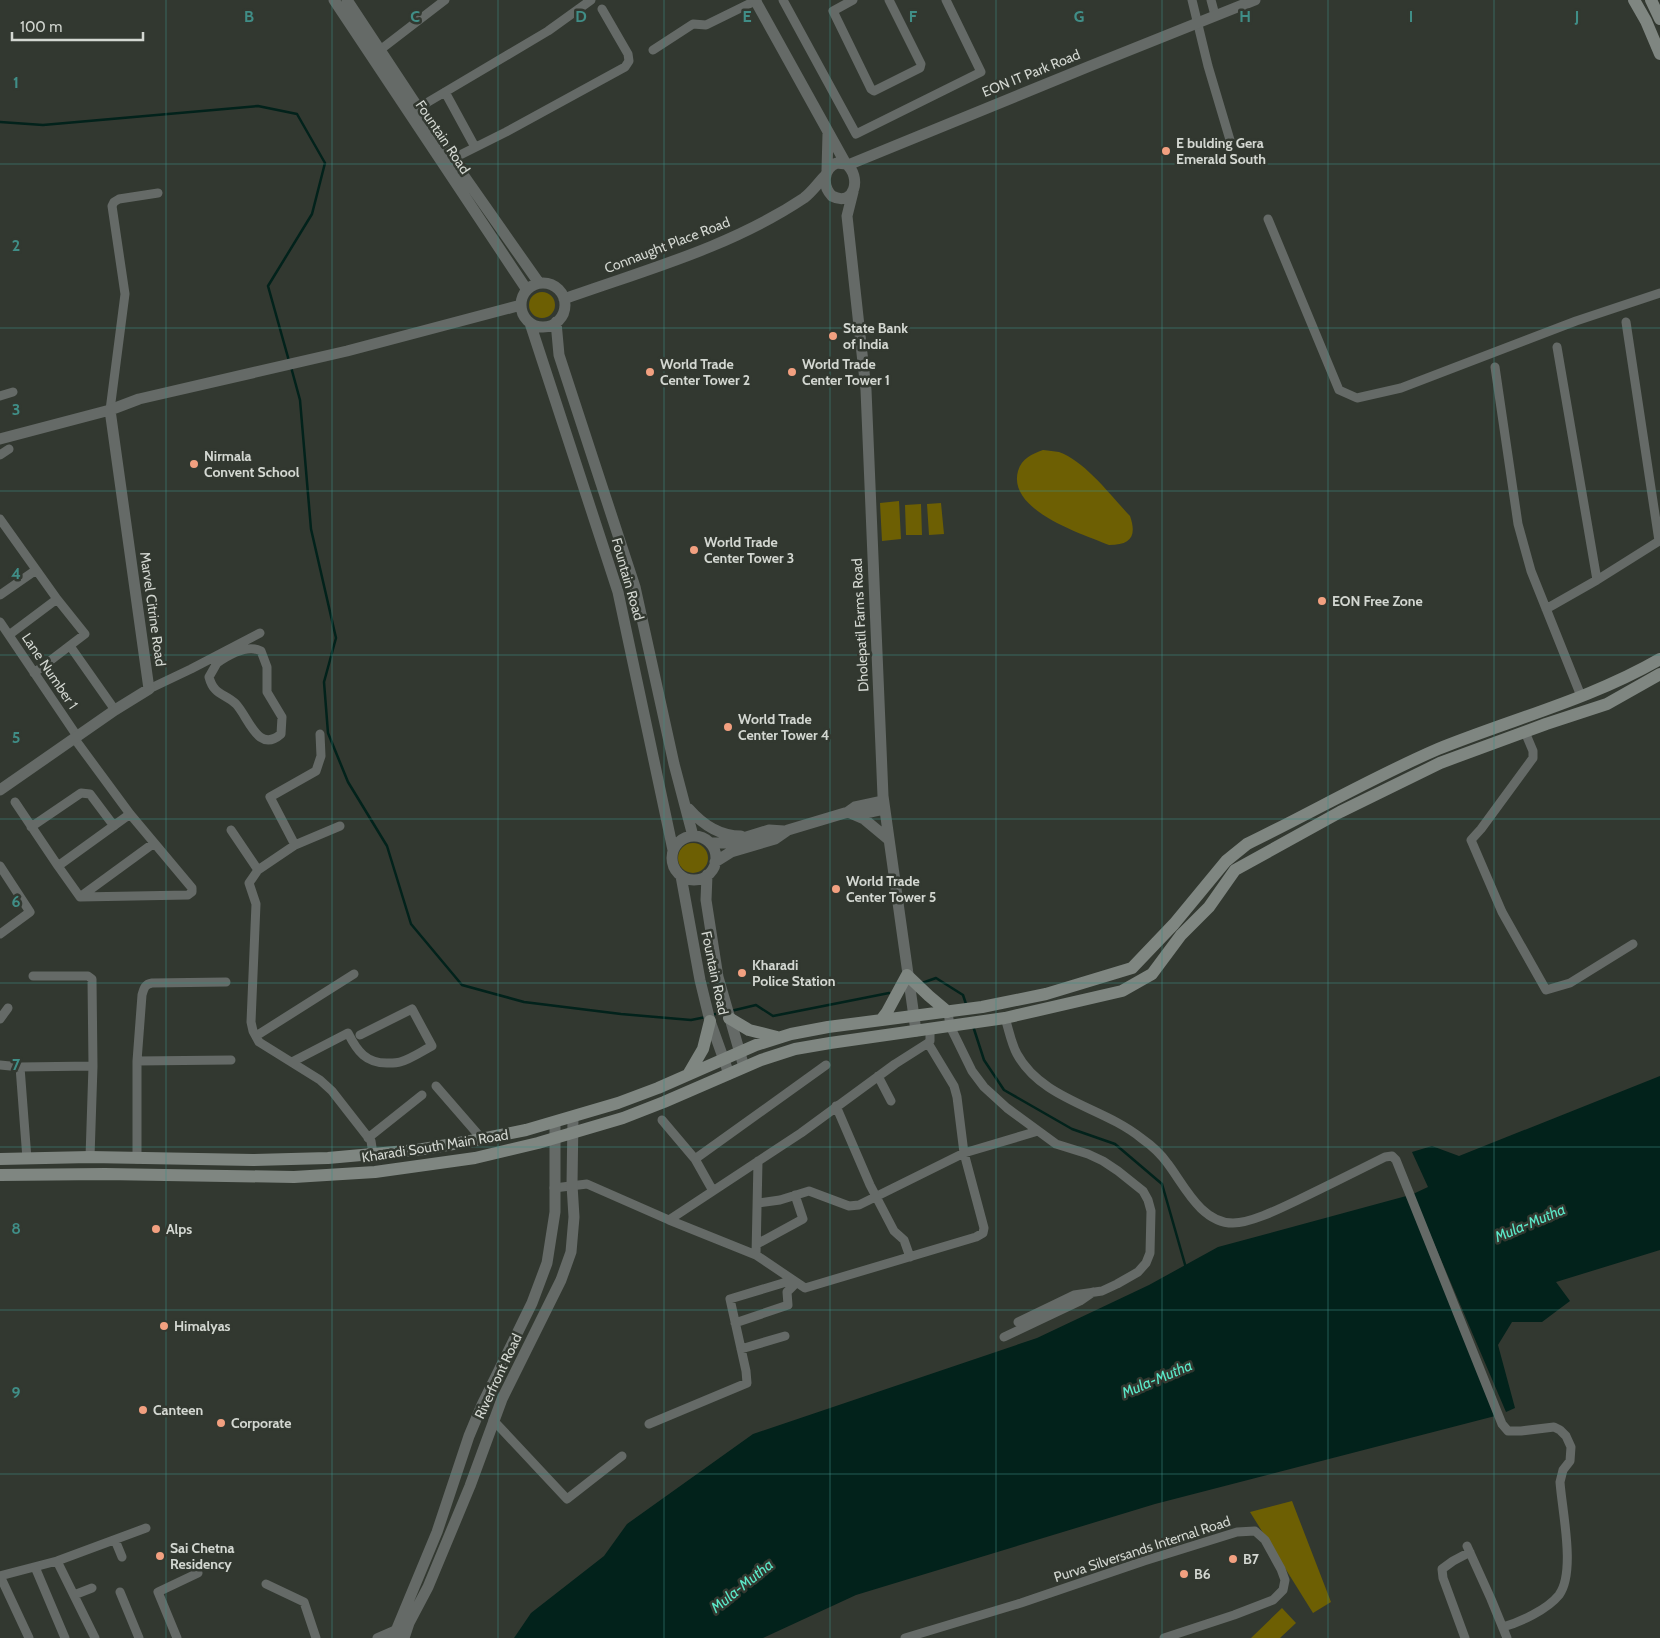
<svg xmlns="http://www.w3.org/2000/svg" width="1660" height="1638" viewBox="0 0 1660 1638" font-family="Cabin,sans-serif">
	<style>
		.green { fill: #6d5f03 }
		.water { fill: #02221b }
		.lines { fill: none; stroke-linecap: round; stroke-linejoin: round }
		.stream { stroke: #02221b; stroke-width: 2.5 }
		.minor { stroke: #656a67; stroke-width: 9 }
		.tertiary { stroke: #656a67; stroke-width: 11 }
		.secondary { stroke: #7f8681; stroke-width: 12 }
		.grid { fill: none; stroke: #408e87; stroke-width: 1; stroke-opacity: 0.55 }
		.poi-dot { fill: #f2a080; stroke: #323830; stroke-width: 2 }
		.labels { text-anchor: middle; stroke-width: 5; stroke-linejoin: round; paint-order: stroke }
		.street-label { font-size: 14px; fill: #d3d7d1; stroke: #323830 }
		.poi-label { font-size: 14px; font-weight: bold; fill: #d3d7d1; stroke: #323830; text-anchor: start }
		.water-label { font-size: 15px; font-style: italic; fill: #5be9c9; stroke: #323830 }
		.grid-label { font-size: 16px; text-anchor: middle; font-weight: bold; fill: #408e87; stroke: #323830; stroke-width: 5; stroke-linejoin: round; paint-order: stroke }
	</style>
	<rect width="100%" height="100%" fill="#323830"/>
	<path class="green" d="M529 305a13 13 0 1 1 26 0a13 13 0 1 1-26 0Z
		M1043,450C1049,451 1054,451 1059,452C1085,461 1111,496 1130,516C1137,536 1131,545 1109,545C1083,534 1007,511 1018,471C1022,458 1032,454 1043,450Z
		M899,501L901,539L882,541L880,503Z
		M941,503L944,534L929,535L927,504Z
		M921,504L922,535H906L905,505Z
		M678 858a15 15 0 1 1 30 0a15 15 0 1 1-30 0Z
		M1292,1501L1331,1602L1313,1613L1250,1512Z
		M1282,1608L1296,1623L1280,1638H1251Z"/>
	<path class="water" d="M1660,1076V1250L1556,1282L1570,1301L1542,1322H1512L1498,1345L1515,1408L1506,1412L1413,1194L1428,1187L1412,1152L1432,1146L1459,1156Z
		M1410,1195L1499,1415L1155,1504L856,1595L763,1638H514L531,1613L604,1556L627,1524L753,1434L1037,1338L1149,1285L1218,1247Z"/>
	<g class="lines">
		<path class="stream" d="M0,122L43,125L258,106L297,114L325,163L312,214L268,286L289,361
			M291,367L300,400L311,529L336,638L324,682L328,733L348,782L387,846L411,924L462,985L524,1002L621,1014L691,1020L706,1017
			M922,983L936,978L963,995L966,1004
			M731,1011L756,1005L773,1016L889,993
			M711,1015L725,1012
			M973,1026L984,1060L1004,1090L1072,1129L1115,1144L1162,1184L1186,1268"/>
		<path class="minor" d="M783,0L856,134L981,72L946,0
			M853,0L833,11L871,89L874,91L920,68L921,64L889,0
			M1192,0L1208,66L1230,140
			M1211,0L1215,15
			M380,50L445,0
			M653,50L693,24L706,25L757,0
			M445,92L475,147
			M418,108L548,31L591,0
			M452,159L506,132L625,67L629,61L628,54L602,9
			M1268,219L1339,390L1357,398L1401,388L1576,321L1660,293
			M1495,367L1518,524L1531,571L1581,696
			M0,396L13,392
			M110,410L125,294L112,206L114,202L119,199L158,193
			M0,455L9,449
			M0,519L57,599L85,634L34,673
			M1597,580L1659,541L1626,322
			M0,595L36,570
			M1546,609L1597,580L1557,347
			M0,622L77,736
			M9,635L57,599
			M70,646L115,710
			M213,658L217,663C230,654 247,644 261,651L267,667V692L282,717L281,734C258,754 249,718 236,704C225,693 214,696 209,677L217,663
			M149,689L191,669L260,633
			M1525,732L1533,751V758L1481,829L1471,840L1502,912L1546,990L1570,983L1633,944
			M74,738L130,814L192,888V892L188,895L80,897L154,843
			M15,802L58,866L130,814
			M340,826L295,845L258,870L249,883L256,904L251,1022L253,1031L259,1042L320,1080L332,1091L371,1141L373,1154
			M31,827L81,793L90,794L114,826
			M231,830L258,870
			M295,845L270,797L316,771L321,756L320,734
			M0,866L30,912L0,934
			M58,866L80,897
			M33,976H88L92,979L93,1066L90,1157
			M948,1012L950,1026L972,1071L984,1087L1007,1108L1056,1144L1088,1154L1103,1161L1118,1171L1143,1191L1148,1200L1151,1211L1150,1253L1146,1263L1138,1272L1117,1284L1102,1291L1074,1295L1018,1322
			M1005,1018C1009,1030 1011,1043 1017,1054C1042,1100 1103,1107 1141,1138C1151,1145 1161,1154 1168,1164C1184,1185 1201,1223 1233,1223C1252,1223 1283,1207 1300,1199C1329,1185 1357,1171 1385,1157L1392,1156L1396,1160L1502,1424L1508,1431H1521L1554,1427L1560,1430L1566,1436L1571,1447L1570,1461L1563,1470L1560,1482C1562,1511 1576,1572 1559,1595C1547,1610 1520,1622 1503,1627
			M0,1019L8,1008
			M256,1036L354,974
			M137,1061L231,1060
			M292,1062L348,1033C357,1051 366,1064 389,1063C392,1063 397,1063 400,1062C411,1059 422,1051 432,1046L412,1009L360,1035
			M0,1065L20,1067L93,1066
			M20,1067L27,1159
			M878,1076L891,1101
			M436,1086L482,1139
			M836,1106L870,1185L894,1231L904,1240L910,1257
			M662,1120L695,1159L713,1191
			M368,1138L422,1095
			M137,1159V1061L142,995C144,988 145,984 152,983L226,982
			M695,1159L826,1065
			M554,1188L587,1184L669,1220L756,1255L805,1288L976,1237L983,1233L984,1228L964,1153L957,1097L954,1086L928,1043
			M758,1203L780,1200L809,1191L849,1206L859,1205L964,1153L1038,1131
			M669,1220L801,1133L895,1064L928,1043L930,1041V1029
			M757,1244L803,1219L795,1195
			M756,1255L758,1161
			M735,1323L788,1305L787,1292L796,1283
			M1004,1337L1080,1301L1093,1292
			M741,1349L785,1336
			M493,1420L567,1499L622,1456
			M649,1424L747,1383L746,1371L730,1299L793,1280
			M115,1540L122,1557
			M1467,1546L1491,1599L1507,1638
			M57,1561L95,1638
			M35,1567L65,1638
			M0,1576L57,1561L146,1528
			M0,1576L29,1638
			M266,1584L304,1602L316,1638
			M120,1592L139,1638
			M74,1595L92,1588
			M177,1638L158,1592L198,1573
			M377,1638L400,1628
			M905,1638L1021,1603L1144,1561L1237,1532L1255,1531L1265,1540L1281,1569L1285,1580L1283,1590L1273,1600L1234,1615L1164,1638
			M1465,1638L1443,1578L1442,1569L1453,1561L1470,1552"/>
		<path class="tertiary" d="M334,0L527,290
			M347,0L452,159L539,283
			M755,0L846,164
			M837,163L846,164C862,176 855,208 832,196C822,186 823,168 837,163Z
			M848,165L1090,66L1255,0
			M827,170L828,134
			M853,192L847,216L866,390L883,796L916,1031
			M521 305a22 22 0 1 1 44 0a22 22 0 1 1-44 0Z
			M564,299C645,270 731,247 804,198C812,192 818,183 825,176
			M556,322L559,355L635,587L674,764L693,836
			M530,323L618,592L673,850
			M0,439L110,410L139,399L347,351L521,305
			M0,790L115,710L149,689L110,410
			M689,809C703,825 719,836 741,836
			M848,812L864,819L888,839
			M856,815L884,809
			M672 858a22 22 0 1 1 44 0a22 22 0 1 1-44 0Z
			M710,843H727L769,830L784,831
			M715,862L731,852L775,839L788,830L848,812L855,807L883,801
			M707,875L706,900L718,977L744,1067
			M681,876L700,980L710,1021L729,1074
			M393,1638L437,1532L469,1436L482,1405L532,1303L547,1263L555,1212V1122
			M404,1638L409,1623L428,1587L470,1486L502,1399L561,1280L571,1252L574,1217L572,1185L573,1117"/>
		<path class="secondary" d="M1634,0L1646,21L1660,54
			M1651,0L1660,19
			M729,1018L749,1030L777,1037
			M881,1020L887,1012L907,975L929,996L948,1012
			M689,1073L703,1049L710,1021
			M0,1159L90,1157L253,1160L328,1158L417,1150L471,1141L526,1130L618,1103L658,1088L756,1045L791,1034L828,1027L982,1007L1046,994L1132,968L1174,924L1226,861L1247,844C1311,813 1373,777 1438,749C1512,719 1591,699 1660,659
			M0,1175L105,1174L294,1177L375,1172L475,1158L538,1143L623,1118L664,1102L761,1060L795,1049L830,1043L1005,1018L1122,991L1152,974L1181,935L1209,907L1235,870L1340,812L1440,763L1546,724L1607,704L1660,674"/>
	</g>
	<path class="grid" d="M166,0V1638M332,0V1638M498,0V1638M664,0V1638M830,0V1638M996,0V1638M1162,0V1638M1328,0V1638M1494,0V1638M0,164H1660M0,328H1660M0,491H1660M0,655H1660M0,819H1660M0,983H1660M0,1147H1660M0,1310H1660M0,1474H1660"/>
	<g class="poi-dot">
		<circle cx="1166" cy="151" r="5"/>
		<circle cx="833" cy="336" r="5"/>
		<circle cx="650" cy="372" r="5"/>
		<circle cx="792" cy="372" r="5"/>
		<circle cx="194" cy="464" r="5"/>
		<circle cx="694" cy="550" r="5"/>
		<circle cx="1322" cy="601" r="5"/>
		<circle cx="728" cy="727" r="5"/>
		<circle cx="836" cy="889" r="5"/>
		<circle cx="742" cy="973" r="5"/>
		<circle cx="156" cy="1229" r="5"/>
		<circle cx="164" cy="1326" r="5"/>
		<circle cx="143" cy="1410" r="5"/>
		<circle cx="221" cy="1423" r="5"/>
		<circle cx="160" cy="1556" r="5"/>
		<circle cx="1233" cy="1559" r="5"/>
		<circle cx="1184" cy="1574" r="5"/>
	</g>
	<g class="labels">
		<g class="street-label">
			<text transform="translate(1031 73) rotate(-22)" y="5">EON IT Park Road</text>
			<text transform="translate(443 137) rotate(56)" y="5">Fountain Road</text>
			<text transform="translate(667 245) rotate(-21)" y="5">Connaught Place Road</text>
			<text transform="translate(628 579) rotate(74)" y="5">Fountain Road</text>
			<text transform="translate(153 609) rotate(82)" y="5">Marvel Citrine Road</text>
			<text transform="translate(860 625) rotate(-93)" y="5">Dholepatil Farms Road</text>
			<text transform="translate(50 671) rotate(56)" y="5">Lane Number 1</text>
			<text transform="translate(715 973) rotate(78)" y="5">Fountain Road</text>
			<text transform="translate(435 1146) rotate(-9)" y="5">Kharadi South Main Road</text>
			<text transform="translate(498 1376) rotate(-65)" y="5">Riverfront Road</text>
			<text transform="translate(1142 1549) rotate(-18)" y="5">Purva Silversands Internal Road</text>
		</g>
		<g class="poi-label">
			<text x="1176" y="148">E bulding Gera<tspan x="1176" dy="16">Emerald South</tspan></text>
			<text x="843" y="333">State Bank<tspan x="843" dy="16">of India</tspan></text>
			<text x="660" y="369">World Trade<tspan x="660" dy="16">Center Tower 2</tspan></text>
			<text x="802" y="369">World Trade<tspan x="802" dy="16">Center Tower 1</tspan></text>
			<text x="204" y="461">Nirmala<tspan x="204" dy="16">Convent School</tspan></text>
			<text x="704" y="547">World Trade<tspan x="704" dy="16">Center Tower 3</tspan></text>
			<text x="1332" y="606">EON Free Zone</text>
			<text x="738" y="724">World Trade<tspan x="738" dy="16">Center Tower 4</tspan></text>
			<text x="846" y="886">World Trade<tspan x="846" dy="16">Center Tower 5</tspan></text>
			<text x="752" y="970">Kharadi<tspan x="752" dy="16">Police Station</tspan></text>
			<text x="166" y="1234">Alps</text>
			<text x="174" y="1331">Himalyas</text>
			<text x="153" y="1415">Canteen</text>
			<text x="231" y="1428">Corporate</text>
			<text x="170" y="1553">Sai Chetna<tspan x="170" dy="16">Residency</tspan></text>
			<text x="1243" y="1564">B7</text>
			<text x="1194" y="1579">B6</text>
		</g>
		<g class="water-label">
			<text transform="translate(1530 1223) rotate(-23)" y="5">Mula-Mutha</text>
			<text transform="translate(1157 1379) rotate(-23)" y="5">Mula-Mutha</text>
			<text transform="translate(742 1586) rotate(-39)" y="5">Mula-Mutha</text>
		</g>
	</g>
	<g class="grid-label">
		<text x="249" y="22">B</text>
		<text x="415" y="22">C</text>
		<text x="581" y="22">D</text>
		<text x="747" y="22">E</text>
		<text x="913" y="22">F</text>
		<text x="1079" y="22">G</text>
		<text x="1245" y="22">H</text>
		<text x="1411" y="22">I</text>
		<text x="1577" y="22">J</text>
		<text x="16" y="88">1</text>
		<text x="16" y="251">2</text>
		<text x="16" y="415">3</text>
		<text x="16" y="579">4</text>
		<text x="16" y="743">5</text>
		<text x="16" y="907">6</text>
		<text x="16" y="1070">7</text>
		<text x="16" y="1234">8</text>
		<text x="16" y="1398">9</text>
	</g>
	<path d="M12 32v8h131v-8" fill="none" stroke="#d3d7d1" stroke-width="2.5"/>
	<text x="20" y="32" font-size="15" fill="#d3d7d1" stroke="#323830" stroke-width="4" paint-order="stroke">100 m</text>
</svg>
